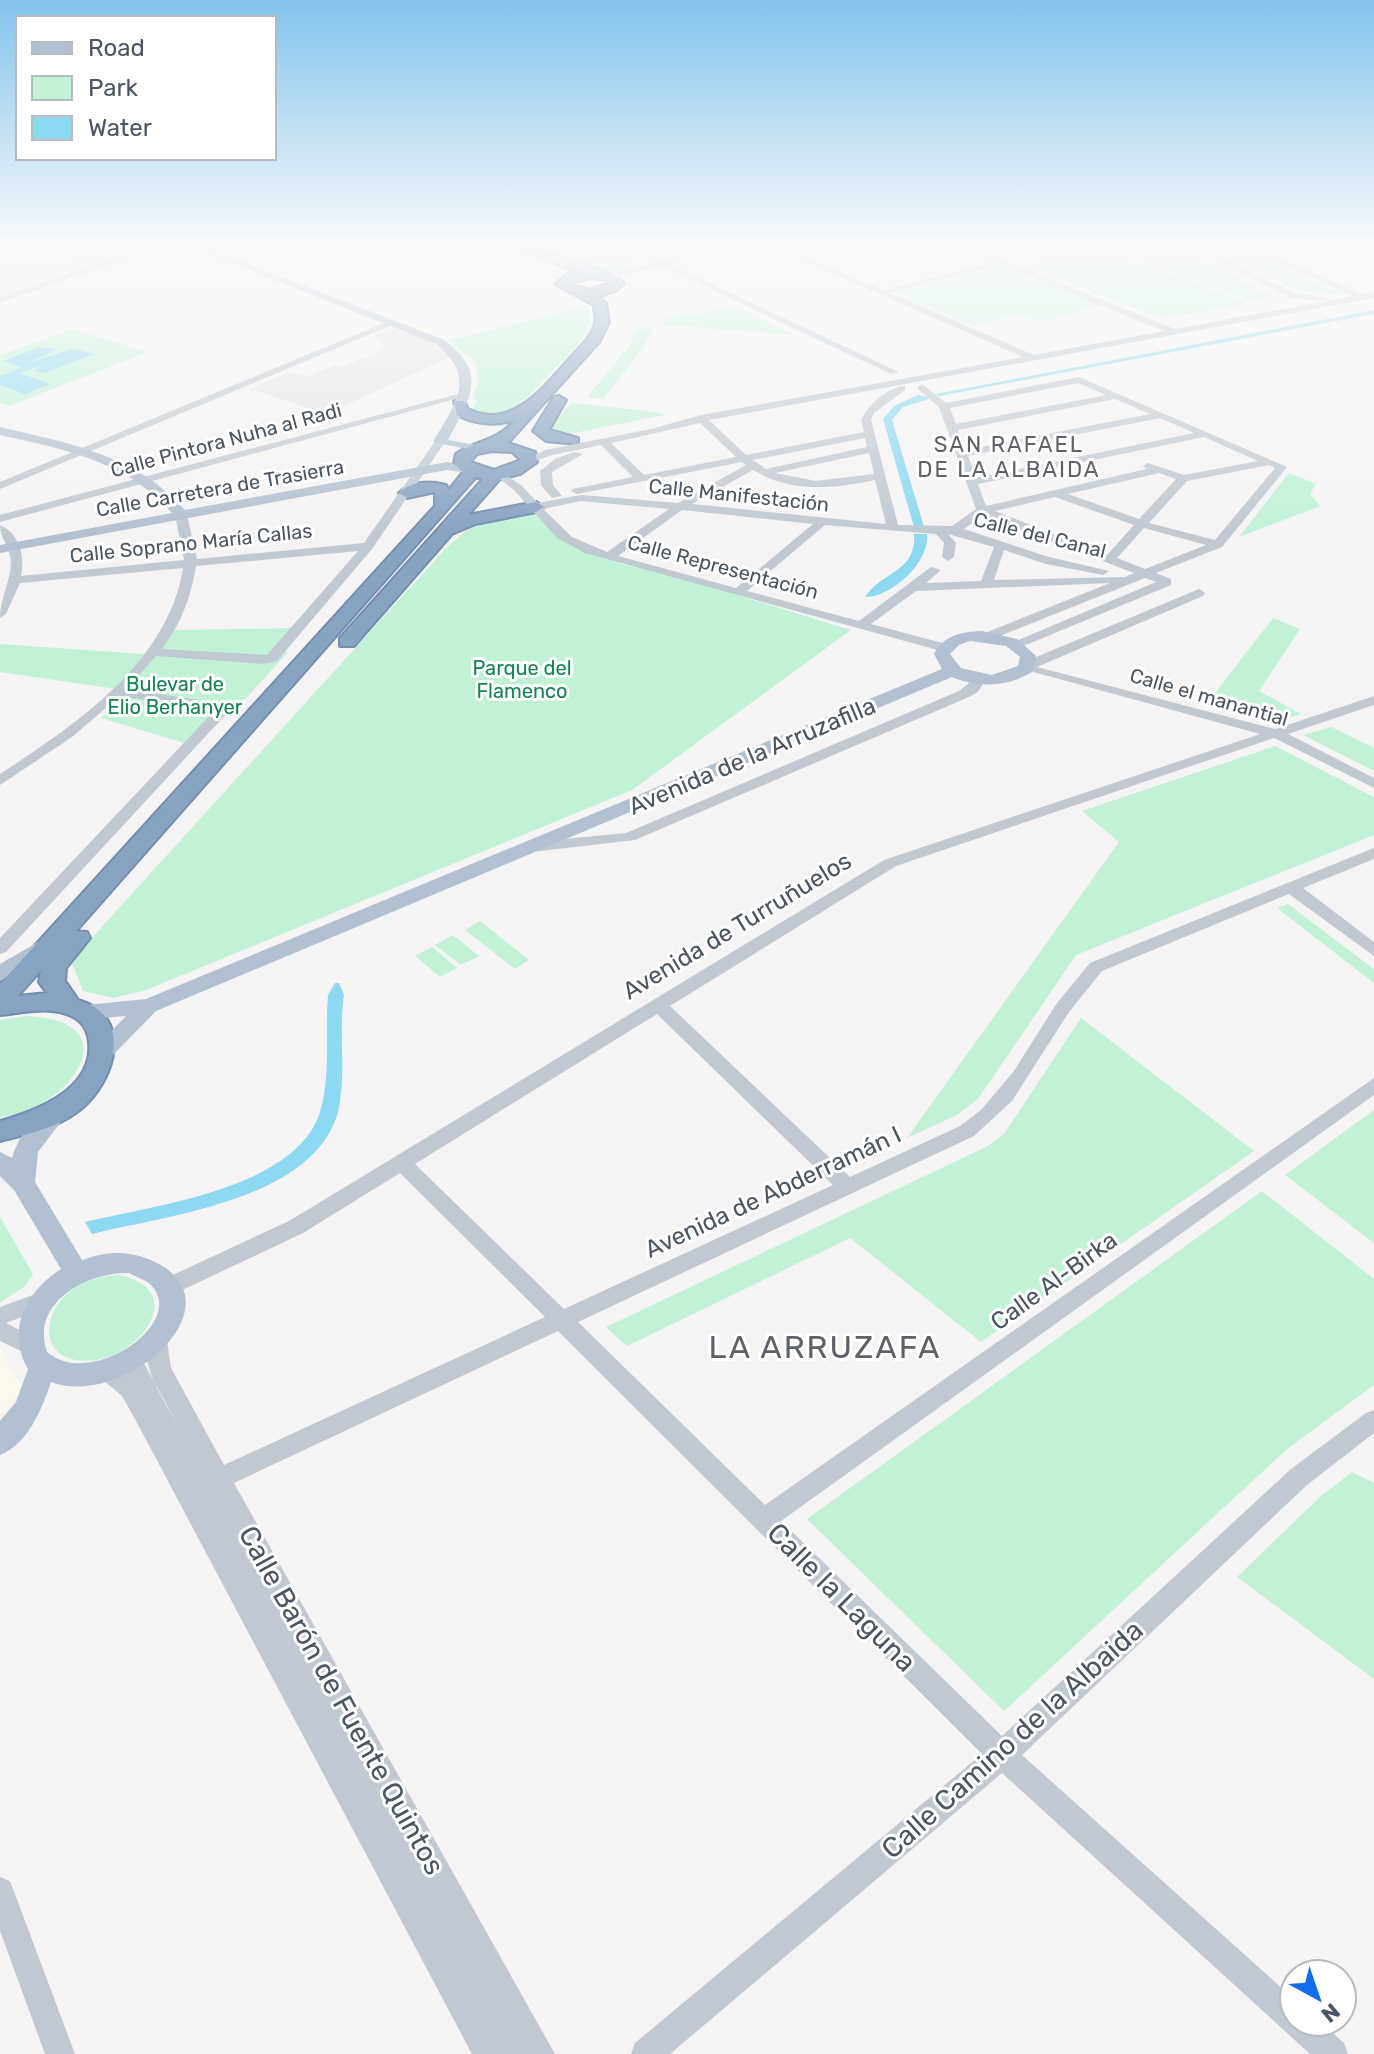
<svg xmlns="http://www.w3.org/2000/svg" width="1374" height="2054" viewBox="0 0 1374 2054" font-family="Rubik,sans-serif">
	<style>
		.commercial { fill: #fdf9ee }
		.education { fill: #e6e4e5 }
		.green { fill: #c1f2d6 }
		.water { fill: #8dd9f1 }
		.lines { fill: none; stroke-linecap: round; stroke-linejoin: round }
		.highway-casing { stroke: #748eaf; stroke-width: 4 }
		.minor { fill: #c0c9d2; fill-rule: evenodd }
		.major { fill: #b2c1d2; fill-rule: evenodd }
		.highway { fill: #89a3c3; fill-rule: evenodd }
		.labels { text-anchor: middle; stroke-width: 6; stroke-linejoin: round; paint-order: stroke }
		.far-street-label { font-size: 20px; fill: #495561; stroke: #fff }
		.far-park-label { font-size: 20px; fill: #13834f; stroke: #fff }
		.far-neighbourhood-label { font-size: 22px; letter-spacing: 2px; fill: #5e6268; stroke: #fff }
		.street-label { font-size: 24px; fill: #495561; stroke: #fff }
		.near-street-label { font-size: 28px; fill: #495561; stroke: #fff }
		.near-neighbourhood-label { font-size: 32px; letter-spacing: 2px; fill: #5e6268; stroke: #fff }
	</style>
	<rect width="100%" height="100%" fill="#f5f3f3"/>
	<path class="commercial" d="M0,246H147L0,267Z
		M0,1348L22,1389L0,1416Z"/>
	<path class="education" d="M147,246L149,247L0,298V267Z
		M394,328L433,343L452,356L327,414L249,389L289,372L307,377L335,365L342,367L387,348L373,336Z"/>
	<path class="green" d="M539,246H599L644,263L611,272L596,271Z
		M1091,246L1247,302L1248,303L1162,319L1018,264Z
		M1101,246H1177L1270,295L1265,300H1250Z
		M1208,246H1235L1348,296L1299,291Z
		M1000,266L1101,305L1046,321L1016,315L974,326L894,293Z
		M588,305L590,322L579,344L517,408L493,418L471,411L477,400L472,399L478,383L476,363L449,340Z
		M730,307H737L795,335L665,325V315L705,313Z
		M653,328L644,347L603,399L587,397L629,346L637,329Z
		M72,329L148,352L9,406L0,403V355Z
		M572,403L656,412L665,415L568,434L552,432L551,426Z
		M1289,473L1316,484L1310,494L1320,506L1239,537Z
		M534,512L577,547L621,564L672,575L851,630L632,790L146,990L113,998L83,991L72,963L89,941L447,547L473,525Z
		M1273,618L1300,629L1259,691L1301,714L1274,723L1206,705Z
		M296,628L276,651L288,652L237,708L224,706L187,744L101,718L130,691L0,672V644L157,655L175,630Z
		M1331,727L1374,748V771L1303,735Z
		M1275,746L1374,797V835L1076,955L978,1099L957,1115L907,1138L1119,842L1082,811Z
		M1288,904L1374,969V983L1277,908Z
		M480,921L529,960L515,969L465,930Z
		M453,935L479,956L461,965L435,945Z
		M432,947L457,968L440,977L415,956Z
		M26,1016C134,1020 70,1110 0,1117V1020Z
		M1081,1018L1254,1151L981,1342L850,1238L627,1346L606,1327L986,1147L1004,1134Z
		M1374,1110V1243L1285,1175Z
		M1262,1191L1374,1279V1385L1287,1449L1004,1711L807,1519Z
		M0,1217L33,1274L25,1286L0,1303Z
		M117,1275C197,1289 132,1370 76,1360C39,1353 44,1314 67,1294C81,1281 99,1277 117,1275Z
		M1352,1472L1374,1483V1679L1237,1577L1321,1496Z"/>
	<path class="water" d="M1374,310V314L939,396L936,394Z
		M40,347L57,349L29,363L74,348L93,354L44,373L35,371L42,365L19,373L51,384L25,394L0,385V376L21,368L3,361Z
		M918,395L932,398L903,407L892,420L924,527H914L883,419L894,406Z
		M914,534H927C930,562 892,597 865,597C882,571 917,572 914,534Z
		M335,983H339L344,995C338,1033 347,1074 338,1112C314,1200 168,1215 92,1234L85,1222C154,1205 296,1189 320,1112C331,1076 325,1032 328,995Z"/>
	<g class="lines">
		<g class="highway-casing">
			<path id="highway" d="M511,246C531,246 614,270 624,283L617,290L598,297L606,303L609,322L600,341L508,443L535,452L537,462L520,474L500,479L468,515L536,502L544,507L536,512L475,524L452,534L354,646H340V638L483,479L476,477L76,931L87,932L90,938L66,968L65,981L78,1000C134,1015 116,1080 81,1109C58,1128 28,1134 0,1141V1121C36,1111 94,1089 89,1042C88,1032 83,1022 73,1017C52,1005 22,1013 0,1015V984L435,506V492L407,498L399,493C412,481 428,481 446,485L449,490L463,472L454,464L456,454C478,439 496,442 515,420C495,426 476,425 457,415L454,401H464L468,409C511,431 544,387 569,359C579,348 592,337 595,323C596,318 594,311 594,305L555,284L567,274L578,272ZM587,278L608,280L611,283L590,290L569,284ZM492,451L512,452L521,460L494,470L470,462L477,454ZM41,970L39,982L47,993L18,996Z
				M559,396L566,400L549,430L578,438V444L546,441L533,431L554,397Z"/>
		</g>
		<path class="minor" d="M150,246H164L0,303V297Z
			M613,246C631,246 647,261 663,260C685,260 704,246 727,246L669,264L899,372L891,374L661,266L609,279V275L653,263Z
			M769,246H781L883,290L992,262L956,246H969L1175,329L1353,296L1240,246H1252L1363,294L1374,292V298L709,420L746,455L864,432L861,420C867,406 889,386 905,386V390L874,413L871,420L898,525L952,526L976,509L939,407L918,389L917,387L922,384L946,403L1079,377L1287,467L1222,547L1156,573L1171,579V585L1021,647L1016,648L1009,644L1156,582L1145,578L990,640L985,639V633L1110,583L916,591L871,624L950,645L952,648L945,652L585,553L557,538L513,489L493,474L499,471L521,485L538,503L581,495L678,503L746,465L742,462L577,494L571,491L573,489L633,477L601,445L552,455L530,463L525,460L545,450L651,429L701,415L1023,357ZM1000,265L1164,331L1034,355L891,293ZM1078,383L1106,395L956,424L950,408ZM1115,399L1150,414L965,450L958,430ZM1160,418L1194,433L976,478L968,456ZM700,423L736,457L644,475L611,443ZM1204,437L1258,461L1184,475L1148,463L1143,466L1147,469L986,506L978,484ZM865,438L867,447L766,469L753,460ZM869,453L874,474L816,481L775,473ZM1269,465L1275,468L1215,540L1149,523L1187,481ZM753,470C791,493 833,489 875,480L886,524L692,504ZM1159,473L1176,479L1139,519L1068,494ZM1055,497L1134,525L1107,555L995,511ZM581,501L669,509L607,552L572,537L543,509ZM682,510L813,524L736,588L618,556ZM983,515L1134,573L1125,577L994,580L1004,550L1046,564L1103,575L1109,571L1049,557L964,529ZM825,525L936,534L944,543L942,557L948,561L954,557L956,543L948,534L994,547L981,581L926,583L941,570L931,567L859,621L747,591ZM1144,528L1206,545L1145,569L1117,558Z
			M1190,246H1201L1295,293L1328,298L1324,301L1290,298Z
			M389,321L397,323L0,489V482Z
			M458,394L467,396L0,522V515Z
			M436,440L445,442L372,549L277,661L264,664L156,656L127,689L218,703L229,711L6,952L0,954V938L214,711L120,696L72,737L0,785V774C75,725 168,663 183,568L20,583L6,614L0,618C0,598 11,581 11,561C10,547 0,539 0,525C20,534 25,556 21,576L184,560L175,515L181,512L187,515L197,559L364,543ZM358,551L267,655L162,649C181,624 191,597 196,566Z
			M574,452L583,454L552,472L553,485L562,496L552,498L541,485L540,471L555,459Z
			M1199,589L1205,593L1203,596L1037,667L1275,729L1374,696V705L1288,734L1374,778V788L1274,738L896,866L670,1006L850,1177L960,1126L981,1110L1014,1071L1057,1003L1090,963L1374,848V859L1303,888L1374,942V956L1289,894L1102,971L1069,1012L1012,1101L974,1136L578,1322L765,1505L1374,1078V1095L781,1521L1002,1736L1291,1469L1366,1413L1374,1410V1433L1307,1485L1022,1755L1294,1999V2022H1320L1344,2043L1348,2054H1310L1002,1773L670,2054H631L635,2043L982,1754L558,1331L234,1483L555,2054H472L135,1419L122,1396L103,1380L100,1373L103,1366L111,1363L125,1371L121,1363L124,1356L132,1353L140,1356L180,1429C167,1404 136,1364 150,1334L158,1332L166,1334L171,1368L224,1465L545,1317L400,1173L303,1233L176,1293L168,1296L160,1293L157,1287L160,1281L289,1221L884,860L1260,734L1019,668L1022,663ZM657,1014L833,1185L564,1309L415,1164Z
			M979,675L986,679L978,692L969,697L635,840L532,852L524,847L532,842L626,833L959,691Z
			M41,1292L49,1295L52,1301L49,1307L6,1323L37,1339L40,1346L37,1353L29,1355L0,1341V1307Z
			M0,1877L10,1881L75,2054H45L0,1931Z"/>
		<path class="major" d="M188,246H203L444,340C489,374 470,398 448,440L481,446V452L433,442C455,404 478,377 436,344Z
			M0,427C69,443 136,455 185,510L447,462L475,469L468,473L447,470L0,553V545L172,513C127,461 63,449 0,435Z
			M982,631L1017,639L1036,656L1032,672C1008,687 978,688 952,677L156,1011L113,1055H97L94,1049L126,1016L86,1019L75,1012L86,1005L146,999L942,669L934,654C944,635 961,632 982,631ZM970,641L1006,646L1020,657L1018,666L992,675L961,668L950,654L959,645Z
			M40,941L50,948L47,953L0,981V964Z
			M57,1102L65,1105L69,1111L38,1152L35,1182L82,1260C107,1251 128,1250 153,1261C244,1303 124,1410 51,1382C42,1409 28,1444 0,1455V1421L16,1402L28,1369C6,1331 25,1292 61,1269L14,1190L0,1176V1152L12,1158C18,1138 36,1109 57,1102ZM129,1273C136,1277 146,1280 151,1285C188,1323 90,1390 47,1352C30,1302 88,1272 129,1273Z"/>
		<use href="#highway" class="highway"/>
	</g>
	<linearGradient id="sky" x2="0" y2="1"><stop stop-color="#83c3ec"/><stop offset="0.46" stop-color="#fafafa"/><stop offset="1" stop-color="#fafafa" stop-opacity="0"/></linearGradient>
	<rect width="1374" height="534" fill="url(#sky)"/>
	<g class="labels">
		<g class="far-street-label">
			<text transform="translate(226 440) rotate(-15)" y="7">Calle Pintora Nuha al Radi</text>
			<text transform="translate(220 488) rotate(-10)" y="7">Calle Carretera de Trasierra</text>
			<text transform="translate(739 495) rotate(6)" y="7">Calle Manifestación</text>
			<text transform="translate(1040 535) rotate(14)" y="7">Calle del Canal</text>
			<text transform="translate(191 543) rotate(-6)" y="7">Calle Soprano María Callas</text>
			<text transform="translate(723 567) rotate(15)" y="7">Calle Representación</text>
			<text transform="translate(1209 697) rotate(16)" y="7">Calle el manantial</text>
		</g>
		<g class="far-park-label">
			<text x="522" y="675">Parque del<tspan x="522" dy="23">Flamenco</tspan></text>
			<text x="175" y="691">Bulevar de<tspan x="175" dy="23">Elio Berhanyer</tspan></text>
		</g>
		<g class="far-neighbourhood-label">
			<text x="1009" y="452">SAN RAFAEL<tspan x="1009" dy="25">DE LA ALBAIDA</tspan></text>
		</g>
		<g class="street-label">
			<text transform="translate(752 756) rotate(-23)" y="8">Avenida de la Arruzafilla</text>
			<text transform="translate(737 926) rotate(-31)" y="8">Avenida de Turruñuelos</text>
			<text transform="translate(773 1192) rotate(-25)" y="8">Avenida de Abderramán I</text>
			<text transform="translate(1054 1281) rotate(-36)" y="8">Calle Al-Birka</text>
		</g>
		<g class="near-street-label">
			<text transform="translate(842 1597) rotate(45)" y="10">Calle la Laguna</text>
			<text transform="translate(342 1700) rotate(61)" y="10">Calle Barón de Fuente Quintos</text>
			<text transform="translate(1012 1739) rotate(-42)" y="10">Calle Camino de la Albaida</text>
		</g>
		<g class="near-neighbourhood-label">
			<text x="825" y="1358">LA ARRUZAFA</text>
		</g>
	</g>
	<rect x="16" y="16" width="260" height="144" fill="#ffffff" stroke="#b6bbc0" stroke-width="2"/>
	<rect x="32" y="42" width="40" height="12" fill="#b2c1d2" stroke="#b6bbc0" stroke-width="2"/>
	<text x="88" y="56" font-size="24" fill="#495561">Road</text>
	<rect x="32" y="76" width="40" height="24" fill="#c1f2d6" stroke="#b6bbc0" stroke-width="2"/>
	<text x="88" y="96" font-size="24" fill="#495561">Park</text>
	<rect x="32" y="116" width="40" height="24" fill="#8dd9f1" stroke="#b6bbc0" stroke-width="2"/>
	<text x="88" y="136" font-size="24" fill="#495561">Water</text>
	<g transform="translate(1318 1998) rotate(140)"><circle r="38" fill="#ffffff" stroke="#b6bbc0" stroke-width="2"/>
	<path d="M0-6L14 30L0 20L-14 30Z" fill="#136cef"/>
	<text y="-12" font-size="22" font-weight="bold" text-anchor="middle" fill="#495561">N</text>
	</g>
</svg>
